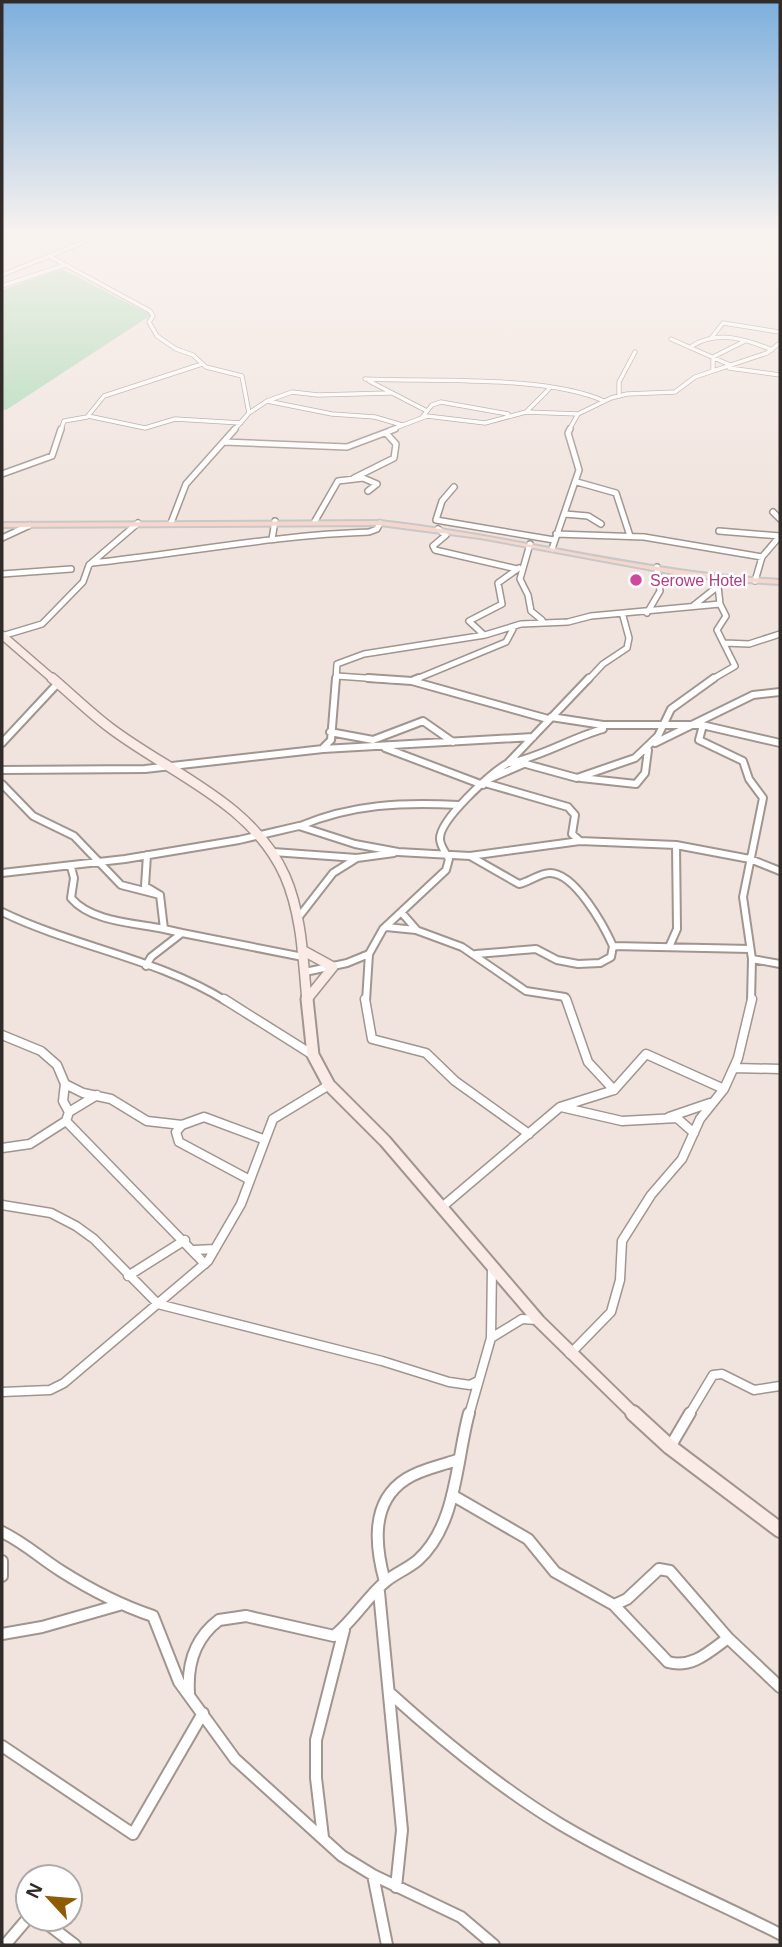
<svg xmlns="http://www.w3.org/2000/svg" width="782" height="1947" viewBox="0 0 782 1947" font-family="Helvetica,sans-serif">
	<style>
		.green { fill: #aad8b4 }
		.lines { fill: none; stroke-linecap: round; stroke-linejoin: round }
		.street-far4-casing { stroke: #a19590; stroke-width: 5 }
		.street-far3-casing { stroke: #a19590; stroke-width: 8 }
		.street-far2-casing { stroke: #a19590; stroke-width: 10 }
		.street-far1-casing { stroke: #a19590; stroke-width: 11 }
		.street-casing { stroke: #a19590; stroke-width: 14 }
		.secondary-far3-casing { stroke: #a19590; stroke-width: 10 }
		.secondary-far2-casing { stroke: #a19590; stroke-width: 12 }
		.secondary-far1-casing { stroke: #a19590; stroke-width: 15 }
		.secondary-casing { stroke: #a19590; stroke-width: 18 }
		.primary-casing { stroke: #c9c8c8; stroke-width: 4 }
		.street-far4 { stroke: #fff; stroke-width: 3.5 }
		.street-far3 { stroke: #fff; stroke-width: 5 }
		.street-far2 { stroke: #fff; stroke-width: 6 }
		.street-far1 { stroke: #fff; stroke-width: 8 }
		.street { stroke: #fff; stroke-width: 10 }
		.secondary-far3 { stroke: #faebe6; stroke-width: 7 }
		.secondary-far2 { stroke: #faebe6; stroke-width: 9 }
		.secondary-far1 { stroke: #faebe6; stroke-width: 11 }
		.secondary { stroke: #faebe6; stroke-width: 14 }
		.primary { fill: #f6d7cd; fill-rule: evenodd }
		.hotel-dot { fill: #d1479c; stroke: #fff; stroke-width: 2.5 }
		.labels { text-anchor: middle; stroke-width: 5; stroke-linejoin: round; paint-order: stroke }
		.far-hotel-label { font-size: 16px; fill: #b23c85; stroke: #fff; text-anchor: start }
	</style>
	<rect width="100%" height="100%" fill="#f1e4de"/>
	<path class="green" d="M62,269L151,315L6,410L2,409V290Z"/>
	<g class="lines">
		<g class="street-far4-casing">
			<path id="street-far4" d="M49,256L150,311L153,316L149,322L157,336L176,349L193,355L206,367L242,376L249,413
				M2,275L99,236
				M2,286L65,265
				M712,337L723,323L779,332
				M671,339L730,365
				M692,346C718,330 746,339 772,350
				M729,368L780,375
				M713,370V357L745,341
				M365,379C431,382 546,375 604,401
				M369,381L427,411
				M619,395V382L635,352
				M267,401L332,414L375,417L402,425
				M526,412L549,389
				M88,416L145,428L175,419L241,423
				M423,416L432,405L441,402L508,414
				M61,430L64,421L87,417L104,396L202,364
				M234,430L249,413L267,401L292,392L318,395L390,393
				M390,430L427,416L485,423L526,412L578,414
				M569,430L578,414L611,398L627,394L675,392L695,377L767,353L780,343"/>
		</g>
		<g class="street-far3-casing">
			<path id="street-far3" d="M224,442L347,447L395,429
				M2,474L52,456L61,429
				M354,478L394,458L396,444L386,433
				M577,482L616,493L630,536
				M454,487L442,501L436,520L554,540
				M773,512L780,519
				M565,514L588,516L601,524
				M315,521L338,481L363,478L377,484L368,491
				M171,523L186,484L235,429
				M438,529L446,535L433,546L435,550L517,569
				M719,531L780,536
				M556,534L644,537L762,557
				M2,538L30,525
				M272,539L275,521
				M530,544L520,579L528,595L531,611L542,620
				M552,549L579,470L568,433L570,429
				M92,563C185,553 276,535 369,532L377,529L380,523
				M2,574L71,569
				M755,581L762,557L780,536
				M693,606L717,587
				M647,613L660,591L657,567
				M484,635L469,621L502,604L498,583L519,568
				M2,636L42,624L83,582L89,565L138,523
				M724,643L749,644L780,634
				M337,676L394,680
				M336,680L337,664L364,654L485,635L521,624L568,622L591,616L720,604L717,577
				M414,680L506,642L513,629
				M588,680L603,664L627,648L629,638L623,616
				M711,680L735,666L717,630L726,616L720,604"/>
		</g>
		<g class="street-far2-casing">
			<path id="street-far2" d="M368,678L412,681L548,719
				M414,680L419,678
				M551,717L603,725H702L780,743
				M703,725L699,740L743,761L749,779L763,798L743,897L752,959L751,1001
				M330,732L373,740L423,721L453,742
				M2,743L58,683
				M655,743L753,695L780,692
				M323,748L331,740L336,678
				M385,748L483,785
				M510,763C543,756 571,738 603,729
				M526,764L577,778L635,758L658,736L671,709L714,678
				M2,770L145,769L323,749L533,737
				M581,778L636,784L645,773L648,750
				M489,779L526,763
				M485,783L568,807L575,815L572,834L579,840
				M2,784L33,816L74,836L121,885L160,895
				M300,826C352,804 403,802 459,805
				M273,852L357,858L394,853
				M470,856L519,884C529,882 540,873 550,873C575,873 604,926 613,946L611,957L600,963L578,964L557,960L536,949L476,954
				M71,867L74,878L71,898C91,922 135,923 164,929
				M2,873L125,859L239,840L299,826L355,844L398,852L470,856L580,841L676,845L750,859L780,871
				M2,912C74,947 157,958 226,1001
				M401,912L416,929
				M298,918L333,873L357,858
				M386,927L416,930L462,947L526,991L565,997L566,1001
				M182,933L303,957
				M613,946L750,949
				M669,947L677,929L676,845
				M752,959L780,964
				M146,966L151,957L182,933L164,929L160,895L145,886L147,855
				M305,972L347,963L369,954L383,929L446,870L449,859C446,853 440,846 440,839C439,820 491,773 508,763L589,678
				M366,1001L369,954"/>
		</g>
		<g class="street-far1-casing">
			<path id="street-far1" d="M224,999L313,1055
				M365,999L372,1039L426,1053L455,1081L529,1134
				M2,1035L41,1051L57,1065L65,1084L83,1093L111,1099L147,1121L182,1125L204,1117L263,1139
				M734,1068L780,1069
				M65,1084L63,1101L69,1112L66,1121L205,1264
				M614,1090L646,1054L724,1089
				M561,1107L622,1121L677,1118L694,1133
				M69,1112L97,1095
				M669,1117L710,1103
				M182,1125L176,1132L179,1142L250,1180
				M2,1148L30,1144L66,1121
				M2,1205L51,1213L76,1226L94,1239L158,1304L382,1361L449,1382L470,1385L478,1381
				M442,1207L560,1107L614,1090L588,1062L566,999
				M194,1250L215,1249
				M128,1276L185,1240
				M491,1338L522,1319L537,1320
				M570,1354L611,1312L620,1280L622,1241L651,1195L682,1159L700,1119L724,1089L738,1058L752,999
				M2,1392L50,1390L64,1383L208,1261L241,1204L273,1119L329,1085
				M469,1415L491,1338L492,1267
				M689,1415L713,1375L722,1374L754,1390L780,1386"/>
		</g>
		<g class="street-casing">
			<path id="street" d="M670,1447L690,1413
				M452,1495L528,1539L555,1572L614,1605L627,1599L659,1569L670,1571L728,1638L780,1687
				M2,1532C26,1544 39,1557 61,1571C91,1590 120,1605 153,1616L179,1682L235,1759L342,1856L373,1875L461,1917L494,1945
				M2,1561V1576
				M385,1582C375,1546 370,1502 406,1479C421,1469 440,1466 457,1460
				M379,1592L402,1830L396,1887
				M614,1605L668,1662C692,1669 710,1651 728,1638
				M2,1634L42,1627L119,1605
				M189,1693C187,1663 195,1638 219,1620L246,1616L334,1636C354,1620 367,1597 386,1581C396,1573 409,1568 418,1560C457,1525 456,1460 469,1413
				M391,1694C444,1742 499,1787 560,1824C631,1866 707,1897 780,1934
				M2,1746L133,1834L203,1713
				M323,1837L316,1778V1740L344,1630
				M373,1875L387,1945
				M41,1919L75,1945
				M5,1945L28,1918"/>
		</g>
		<g class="secondary-far3-casing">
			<path id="secondary-far3" d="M2,635L54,680"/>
		</g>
		<g class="secondary-far2-casing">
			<path id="secondary-far2" d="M52,678C71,694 89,712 109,727C169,773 252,802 285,876C302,915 303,960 307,1001
				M302,950L333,967L308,998"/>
		</g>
		<g class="secondary-far1-casing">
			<path id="secondary-far1" d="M307,999L313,1055L329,1085L385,1141L539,1321L635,1415"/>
		</g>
		<g class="secondary-casing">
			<path id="secondary" d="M633,1413L670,1447L780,1530"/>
		</g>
		<g class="primary-casing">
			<path id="primary" d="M380,521C481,532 579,556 679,570C713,575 746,578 780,580V584L730,581L680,575L480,538L380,525L2,527V523Z"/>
		</g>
		<use href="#street-far4" class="street-far4"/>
		<use href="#street-far3" class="street-far3"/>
		<use href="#street-far2" class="street-far2"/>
		<use href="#street-far1" class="street-far1"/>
		<use href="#street" class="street"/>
		<use href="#secondary-far3" class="secondary-far3"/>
		<use href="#secondary-far2" class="secondary-far2"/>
		<use href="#secondary-far1" class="secondary-far1"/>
		<use href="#secondary" class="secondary"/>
		<use href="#primary" class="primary"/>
	</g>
	<linearGradient id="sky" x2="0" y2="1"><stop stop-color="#7dafdd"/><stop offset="0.46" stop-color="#f9f3f0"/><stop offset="1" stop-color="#f9f3f0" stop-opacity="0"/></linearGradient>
	<rect width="782" height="508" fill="url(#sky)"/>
	<circle class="hotel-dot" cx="636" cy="580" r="7"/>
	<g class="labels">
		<g class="far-hotel-label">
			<text x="650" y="586">Serowe Hotel</text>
		</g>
	</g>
	<rect width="782" height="1947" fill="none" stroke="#312c2a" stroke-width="7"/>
	<g transform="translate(49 1898) rotate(296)"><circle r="33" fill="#ffffff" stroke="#adabaa" stroke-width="2"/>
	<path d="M0-5L12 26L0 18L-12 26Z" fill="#8d5c05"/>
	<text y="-10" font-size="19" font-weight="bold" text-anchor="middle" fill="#312c2a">N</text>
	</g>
</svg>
